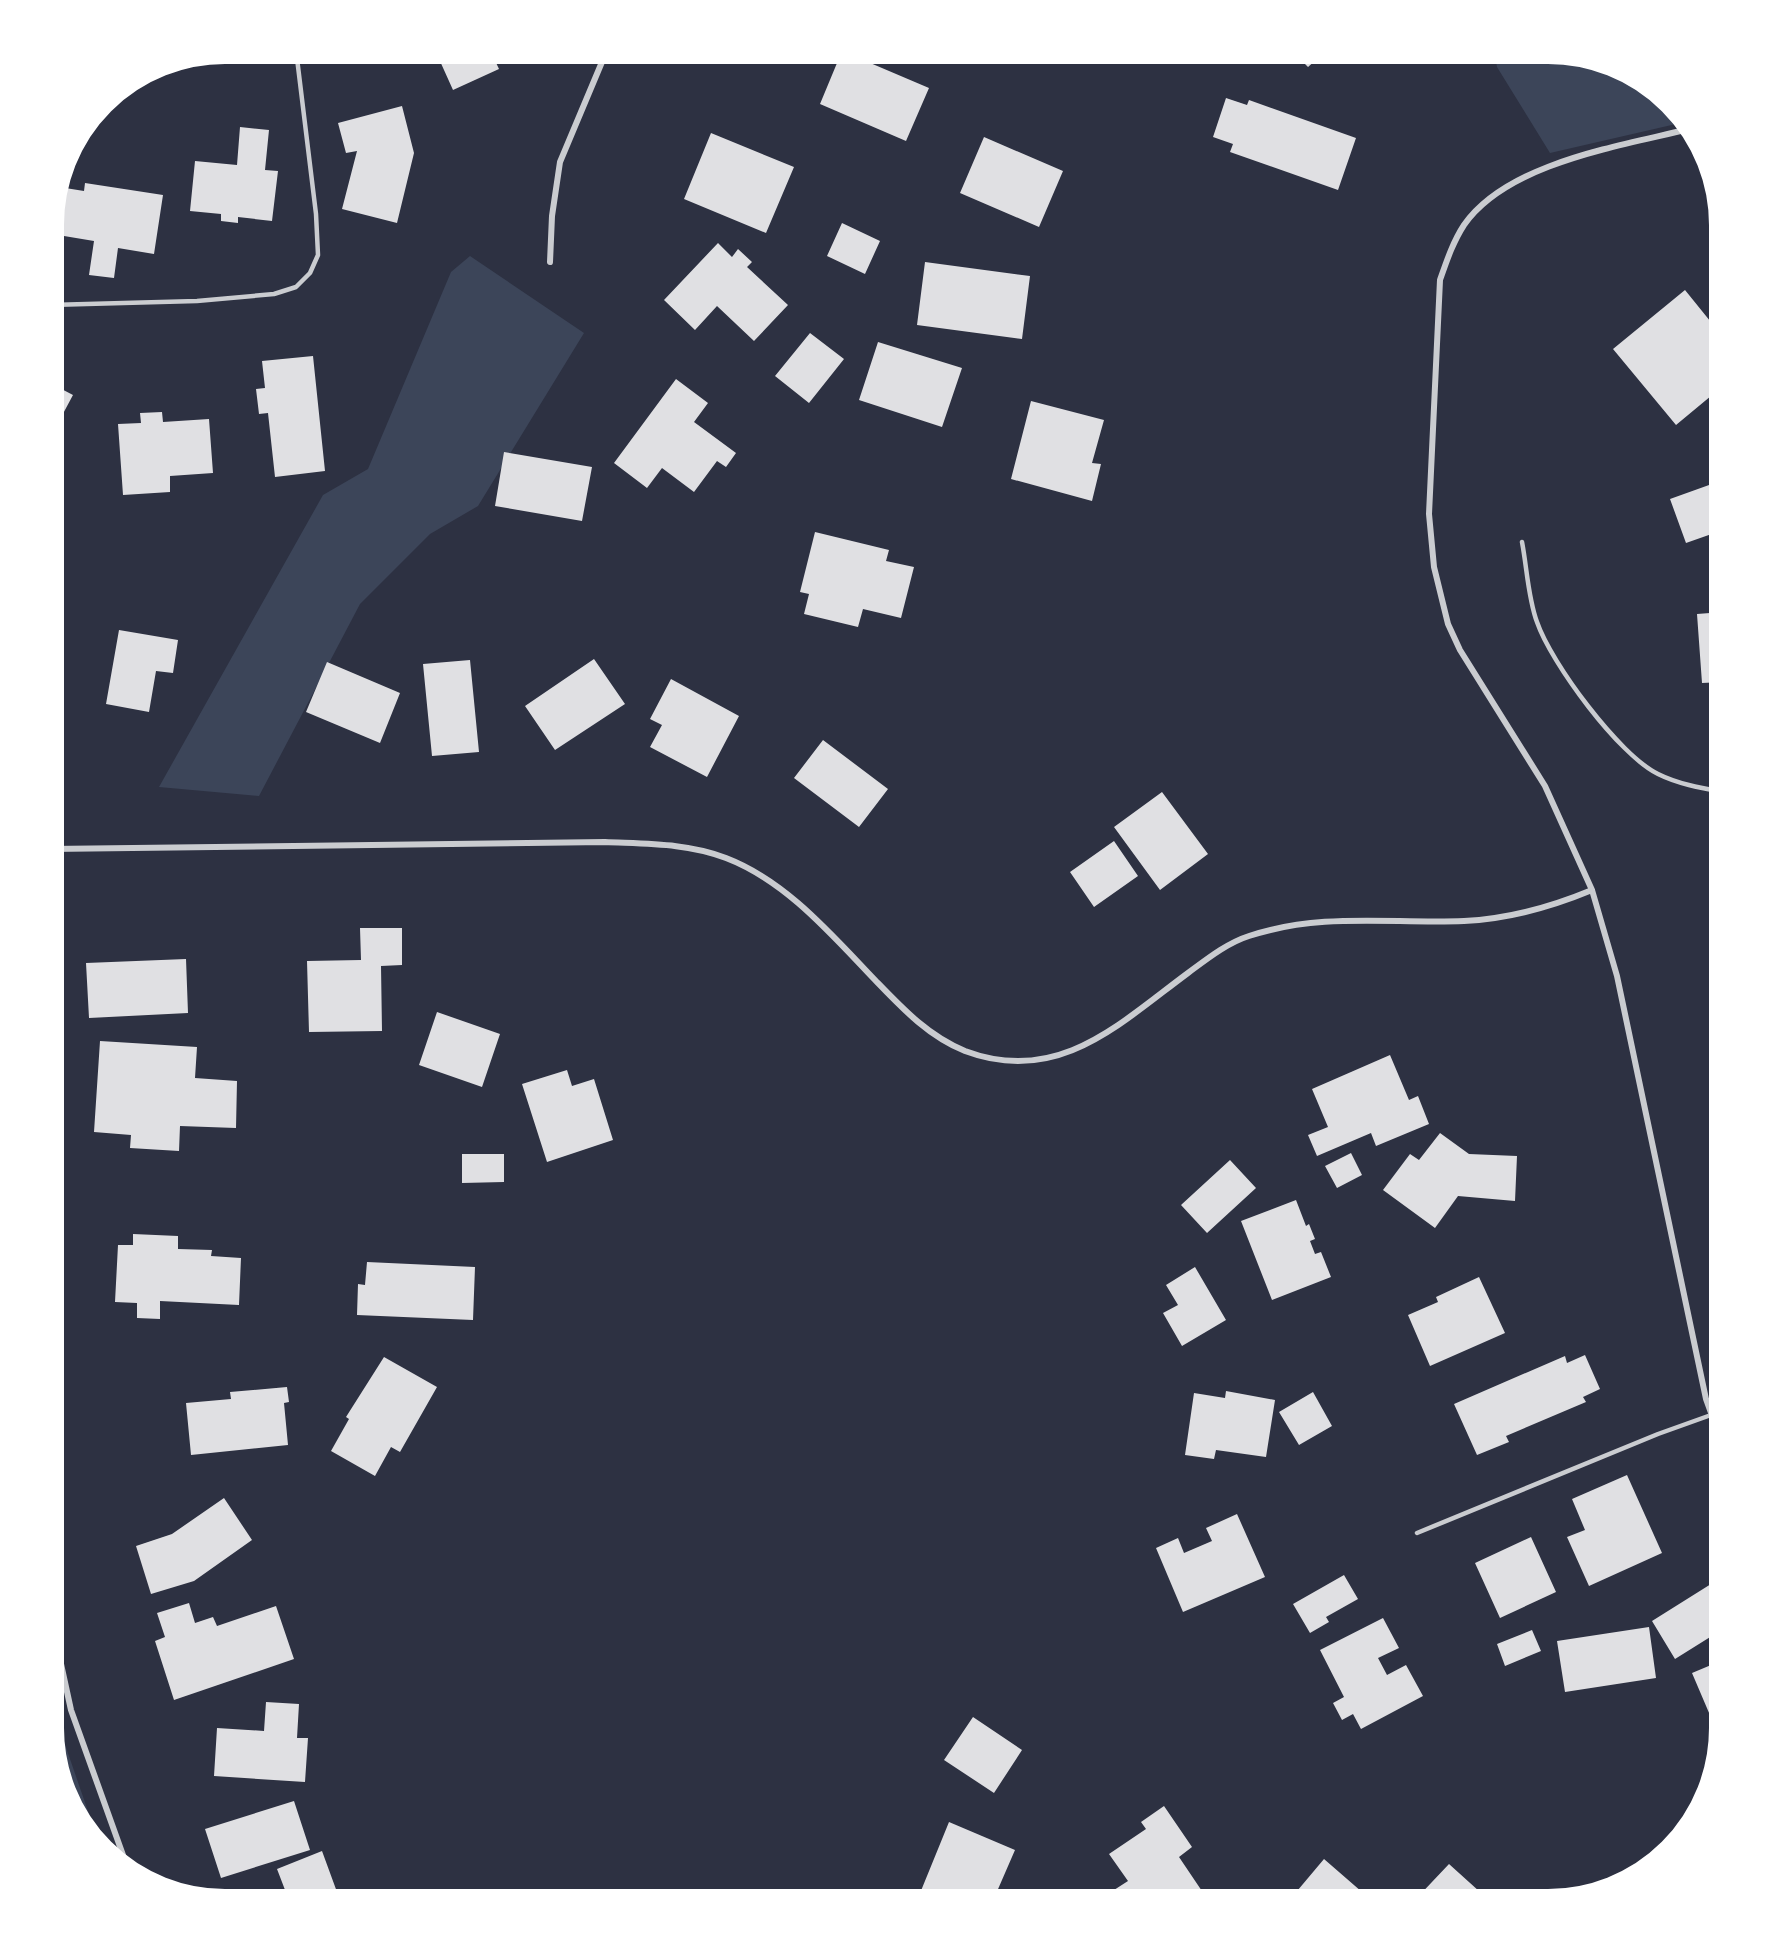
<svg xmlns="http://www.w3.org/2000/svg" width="1773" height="1953" viewBox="0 0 1773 1953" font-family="'IBM Plex Sans',sans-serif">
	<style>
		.green { fill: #3c4559 }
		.building { fill: #e0e0e3 }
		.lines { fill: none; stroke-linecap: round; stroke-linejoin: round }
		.service { stroke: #caccd0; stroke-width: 4.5 }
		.minor { stroke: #caccd0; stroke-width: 6 }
		.rim { fill: none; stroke: #fff; stroke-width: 8 }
	</style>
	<rect width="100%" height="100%" fill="#2d3142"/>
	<path class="green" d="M1494,50H1559L1626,68L1689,121L1550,153L1497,67Z
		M470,256L584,333L478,506L430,534L360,604L259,796L159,787L323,495L368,469L451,272Z
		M50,1717L60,1730L100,1846C64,1817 49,1762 50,1717Z"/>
	<path class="building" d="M435,50H490L499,69L453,90Z
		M1291,50H1327L1308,67Z
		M842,51L929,88L906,141L820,104Z
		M1226,98L1247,105L1249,100L1356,138L1338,190L1230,152L1233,144L1213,137Z
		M402,106L414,153L397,223L342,209L357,151L346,153L338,123Z
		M240,127L269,130L265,170L278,171L272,221L238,217V223L221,221V214L190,211L195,161L237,165Z
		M711,133L794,167L766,233L684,199Z
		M984,137L1063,171L1039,227L960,193Z
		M85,183L163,195L154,254L118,248L114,278L89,275L94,241L52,234L59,187L84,191Z
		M842,223L880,241L865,274L827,256Z
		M718,243L732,257L738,249L752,262L747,267L788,305L754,341L717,306L695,330L664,300Z
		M925,262L1030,276L1022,339L917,325Z
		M1685,290L1723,337V386L1676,425L1613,349Z
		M810,333L844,359L809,403L775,376Z
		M878,342L962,368L942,427L859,400Z
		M313,356L325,471L275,477L268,413L259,414L256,389L265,388L262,361Z
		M676,379L708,403L694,422L736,453L726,467L717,461L694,492L662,468L647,488L614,463Z
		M50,383L73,395L50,438Z
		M1031,401L1104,420L1092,463L1101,464L1092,501L1011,479Z
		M162,412L163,422L209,419L213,473L170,476V492L123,495L118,424L141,423L140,413Z
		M504,452L592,467L582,521L495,506Z
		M1723,480V530L1686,543L1670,499Z
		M815,532L889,550L886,561L914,567L901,618L863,609L858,627L804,614L809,594L800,592Z
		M1723,612V682L1702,683L1697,614Z
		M119,630L178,640L173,673L156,671L149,712L106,704Z
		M594,659L625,704L555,750L525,706Z
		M470,660L479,752L432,756L423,664Z
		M327,662L400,693L380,743L306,712Z
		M671,679L739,716L707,777L650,747L662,725L650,719Z
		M823,740L888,789L859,827L794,778Z
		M1162,792L1208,854L1160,890L1114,827Z
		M1114,841L1138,876L1094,907L1070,872Z
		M360,928H402V965L381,966L382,1031L309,1032L307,961L361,960Z
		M186,959L188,1013L89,1018L86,963Z
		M437,1012L500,1034L482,1087L419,1065Z
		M100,1041L197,1047L195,1078L237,1081L236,1128L180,1126L179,1151L130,1148L131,1135L94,1132Z
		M1390,1055L1409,1100L1418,1096L1429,1124L1376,1146L1371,1133L1317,1156L1308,1135L1328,1127L1312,1089Z
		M567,1070L572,1086L594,1079L613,1140L547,1162L522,1084Z
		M1440,1133L1469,1154L1517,1156L1515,1201L1458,1196L1435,1228L1383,1190L1410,1154L1419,1160Z
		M1351,1153L1362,1175L1337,1188L1325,1166Z
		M462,1154H504V1182L462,1183Z
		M1230,1160L1256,1188L1207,1233L1181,1205Z
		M1296,1200L1306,1226L1309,1224L1315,1239L1310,1241L1315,1254L1321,1252L1331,1277L1272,1300L1241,1221Z
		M133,1234L178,1236V1249L212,1250L211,1256L241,1258L239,1305L160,1301V1319L137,1318V1303L115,1302L118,1245H133Z
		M367,1262L475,1267L473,1320L357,1315L358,1284L365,1285Z
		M1195,1267L1226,1320L1182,1346L1163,1313L1178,1305L1166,1285Z
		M1479,1277L1505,1333L1430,1366L1408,1315L1438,1302L1436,1297Z
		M1585,1355L1600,1389L1583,1397L1586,1402L1506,1436L1509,1442L1477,1455L1454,1404L1565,1356L1567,1363Z
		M384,1357L437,1387L400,1452L391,1447L375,1476L331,1451L349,1419L346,1417Z
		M287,1387L289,1402L284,1403L288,1445L191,1455L186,1403L231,1399L230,1392Z
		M1226,1391L1275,1400L1266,1457L1216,1450L1214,1459L1185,1455L1194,1393L1225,1398Z
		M1313,1392L1332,1426L1299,1445L1279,1412Z
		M1627,1475L1662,1553L1589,1586L1567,1537L1585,1530L1572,1499Z
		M224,1498L252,1540L194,1581L151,1594L136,1546L172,1534Z
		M1237,1514L1265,1577L1183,1612L1156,1548L1178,1538L1184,1553L1212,1541L1206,1528Z
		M1531,1537L1556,1592L1500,1618L1475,1563Z
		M1344,1575L1358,1599L1326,1617L1329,1622L1310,1633L1293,1604Z
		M1711,1584L1723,1605V1629L1675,1659L1652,1621Z
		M189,1603L195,1623L213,1617L217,1626L276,1606L294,1659L174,1700L155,1641L165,1637L157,1613Z
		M1383,1618L1399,1648L1378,1658L1387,1675L1406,1665L1423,1696L1361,1729L1353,1714L1342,1720L1333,1703L1344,1697L1320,1650Z
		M1649,1627L1656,1678L1565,1692L1557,1641Z
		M1532,1630L1541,1651L1505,1666L1497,1644Z
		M1723,1660V1728L1721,1741L1692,1673Z
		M266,1702L299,1704L297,1738H308L305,1782L214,1776L217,1728L264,1731Z
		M973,1717L1022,1750L994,1793L944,1760Z
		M294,1801L310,1850L221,1878L205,1829Z
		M1164,1806L1192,1847L1179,1857L1210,1903H1124L1114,1890L1128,1881L1109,1854L1146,1829L1141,1822Z
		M949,1822L1015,1850L992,1903H916Z
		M322,1851L337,1892L306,1903H290L277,1869Z
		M1324,1859L1362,1892L1353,1903H1287Z
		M1449,1864L1490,1901L1491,1903L1414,1901Z"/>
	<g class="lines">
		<path class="service" d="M50,305L197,301L274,294L296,287L310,273L318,255L316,214L296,50
			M1522,542C1527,568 1528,598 1537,622C1551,663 1619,755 1658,774C1678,784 1701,788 1723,792
			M1417,1533L1658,1434L1711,1415"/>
		<path class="minor" d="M1693,128C1622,146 1508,162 1464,225C1453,242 1447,260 1440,280L1429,514L1434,567L1448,624L1460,650L1545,786L1592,890L1617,976L1706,1399L1723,1446
			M550,262L552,216L560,162L607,50
			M50,849L605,842C645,844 688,843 726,858C786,881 831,934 875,980C902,1008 928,1036 965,1051C1058,1086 1119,1024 1188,973C1207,959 1227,943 1249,936C1322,912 1390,924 1464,921C1509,919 1551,907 1592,890
			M50,1573L61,1664L71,1710L128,1869"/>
	</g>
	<path d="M0 0H1773V1953H0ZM225 60H1548A165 165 0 0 1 1713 225V1728A165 165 0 0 1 1548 1893H225A165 165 0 0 1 60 1728V225A165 165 0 0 1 225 60Z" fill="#fff" fill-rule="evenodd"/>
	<path class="rim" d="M225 60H1548A165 165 0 0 1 1713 225V1728A165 165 0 0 1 1548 1893H225A165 165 0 0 1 60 1728V225A165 165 0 0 1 225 60Z"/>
</svg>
